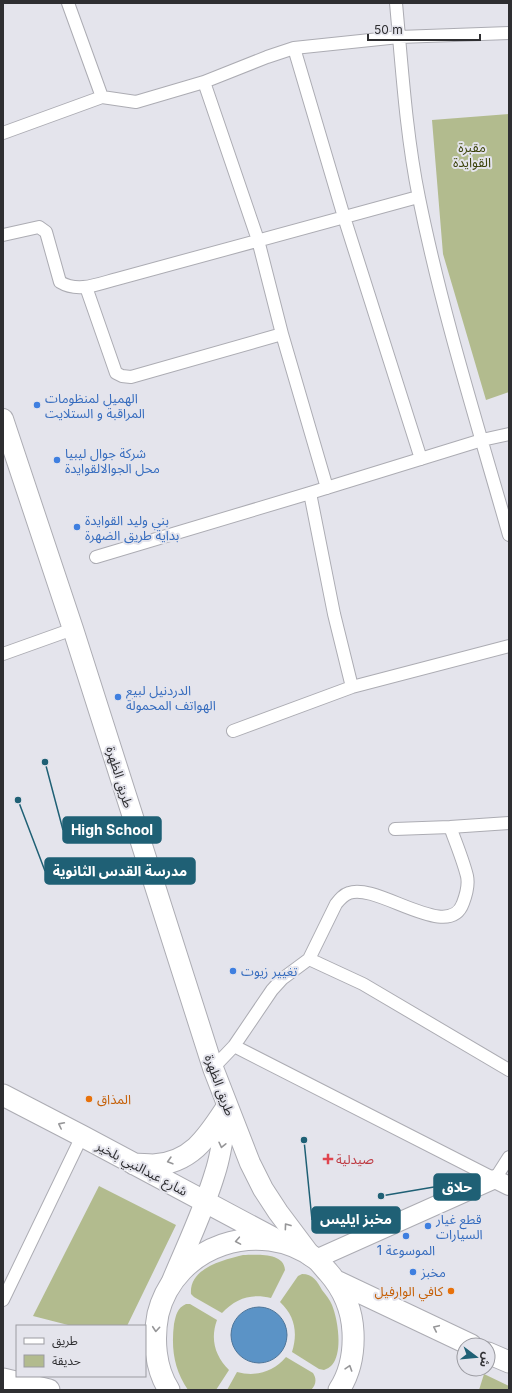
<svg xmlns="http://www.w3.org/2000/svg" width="512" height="1393" viewBox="0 0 512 1393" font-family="Inter,'Noto Sans Arabic',sans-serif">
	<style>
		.green { fill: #b2bb8e }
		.water { fill: #5b93c6; stroke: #4e7599 }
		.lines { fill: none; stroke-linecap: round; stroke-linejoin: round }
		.minor-casing { stroke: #acacb3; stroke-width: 14 }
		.secondary-casing { stroke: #acacb3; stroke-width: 20 }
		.primary-casing { stroke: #acacb3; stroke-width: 22 }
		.trunk-casing { stroke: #acacb3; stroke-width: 23 }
		.minor { stroke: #fff; stroke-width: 12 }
		.secondary { stroke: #fff; stroke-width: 18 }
		.primary { stroke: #fff; stroke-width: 20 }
		.trunk { stroke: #fff; stroke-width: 21 }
		.oneway { stroke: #969698 }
		.shop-dot { fill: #3f7fe0; stroke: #e4e4ec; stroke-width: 1.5 }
		.food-dot { fill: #e8710a; stroke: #e4e4ec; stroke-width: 1.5 }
		.health-dot { fill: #e0444e; stroke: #e4e4ec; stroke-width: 1.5 }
		.labels { text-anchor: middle; stroke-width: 4; stroke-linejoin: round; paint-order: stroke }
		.park-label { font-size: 13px; fill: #3b4209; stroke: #e4e4ec }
		.shop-label { font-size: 13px; fill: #366cbe; stroke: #e4e4ec; text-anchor: start }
		.street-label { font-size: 13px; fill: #2e2e31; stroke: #e4e4ec }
		.food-label { font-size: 13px; fill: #c56008; stroke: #e4e4ec; text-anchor: start }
		.health-label { font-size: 13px; fill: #be3a42; stroke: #e4e4ec; text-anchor: start }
		.leader { fill: none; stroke: #1f6075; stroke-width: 1.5 }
		.callout-dot { fill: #1f6075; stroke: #e4e4ec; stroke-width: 1.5 }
		.callout { fill: #1f6075; stroke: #1f6075; stroke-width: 1.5 }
		.callout-label { font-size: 14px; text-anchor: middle; font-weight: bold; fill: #fff }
	</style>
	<rect width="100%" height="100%" fill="#e4e4ec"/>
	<path class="green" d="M509,114V392L486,400L443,254L432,120Z
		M99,1186L176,1225L127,1326H72L33,1316Z
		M243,1255C256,1255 284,1252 285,1270L271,1298C252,1293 236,1298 222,1313L194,1297L191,1294C189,1268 223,1260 243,1255Z
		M302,1274C313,1274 317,1281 322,1290C326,1295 330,1300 332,1305C338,1320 343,1352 332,1365C330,1367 327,1369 324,1370L319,1369L292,1352C298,1333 295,1316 280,1302L298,1276Z
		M186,1304H190L217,1320C210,1339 215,1356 229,1370L216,1390H188C174,1369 171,1349 174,1324C176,1315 177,1308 186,1304Z
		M286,1357L313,1373C317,1379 316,1385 311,1390H227L237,1372C256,1377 273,1372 286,1357Z
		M484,1374L509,1386V1390H479Z"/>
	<path class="water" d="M231 1335a28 28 0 1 1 56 0a28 28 0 1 1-56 0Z"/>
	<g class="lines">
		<g class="minor-casing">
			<path id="minor" d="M68,3L102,97
				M396,3C402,68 406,134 419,198C442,312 477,423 509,535
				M294,48L344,217L421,459
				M3,133L102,97L136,102L204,82L267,57L294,48L399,37L509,33
				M3,235L39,227L46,232L60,282C78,293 98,284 117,279L418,197
				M86,287L116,373L122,376L131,377L282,334L258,240L204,82
				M282,334L327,488
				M96,557L310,493L482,440L509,434
				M3,654L73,629
				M352,687L509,646
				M233,731L352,687L334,614L310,493
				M395,829L450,827L509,823
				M309,959L336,904C340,899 343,895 349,893C377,882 449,943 463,903C466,895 469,885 467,876C463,860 456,843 450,827
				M234,1046L495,1179L509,1157
				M213,1068L234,1046L272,990L282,979L309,959L363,984L509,1070
				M3,1300L82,1136"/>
		</g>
		<g class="secondary-casing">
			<path id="secondary" d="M316,1259L495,1179L509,1186"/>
		</g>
		<g class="primary-casing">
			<path id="primary" d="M3,419L73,629L213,1068L250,1163L263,1189L278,1212L311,1256
				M172,1281C187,1245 204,1210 215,1173C222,1152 224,1130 227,1109"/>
		</g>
		<g class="trunk-casing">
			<path id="trunk" d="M3,1095L82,1136L273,1238
				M134,1164C140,1164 147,1165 153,1165C192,1163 208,1136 227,1107
				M336,1281L471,1345
				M488,1353L509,1362
				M3,1379L49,1390
				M169,1390C155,1368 153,1339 158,1314C175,1245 260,1217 316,1259C320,1262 324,1268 328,1272C343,1289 352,1310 353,1332C354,1352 350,1373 339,1390"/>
		</g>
		<use href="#minor" class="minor"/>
		<use href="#secondary" class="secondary"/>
		<use href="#primary" class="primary"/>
		<use href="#trunk" class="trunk"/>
	</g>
	<defs><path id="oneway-chevron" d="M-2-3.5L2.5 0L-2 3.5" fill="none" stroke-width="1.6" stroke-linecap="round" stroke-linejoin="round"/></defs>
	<g class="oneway">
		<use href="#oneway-chevron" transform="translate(61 1125) rotate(-153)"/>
		<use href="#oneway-chevron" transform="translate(222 1145) rotate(103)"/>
		<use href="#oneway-chevron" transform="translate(170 1161) rotate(164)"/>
		<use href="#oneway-chevron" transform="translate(287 1226) rotate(-126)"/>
		<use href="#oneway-chevron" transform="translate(238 1241) rotate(170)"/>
		<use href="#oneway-chevron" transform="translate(436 1328) rotate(-155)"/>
		<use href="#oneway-chevron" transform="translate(156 1329) rotate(95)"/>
		<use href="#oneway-chevron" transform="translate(349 1368) rotate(-72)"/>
	</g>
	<g class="shop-dot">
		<circle cx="37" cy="405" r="4"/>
		<circle cx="57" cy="460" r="4"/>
		<circle cx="77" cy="527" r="4"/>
		<circle cx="118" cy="697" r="4"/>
		<circle cx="233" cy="971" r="4"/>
		<circle cx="428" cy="1226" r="4"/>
		<circle cx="406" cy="1236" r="4"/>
		<circle cx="413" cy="1272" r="4"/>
	</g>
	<g class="food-dot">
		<circle cx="89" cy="1099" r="4"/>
		<circle cx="451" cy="1291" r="4"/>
	</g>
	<path class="health-dot" d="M326 1153h4v4h4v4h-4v4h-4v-4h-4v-4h4z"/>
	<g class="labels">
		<g class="park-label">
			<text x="472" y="152">مقبرة<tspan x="472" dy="15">القوايدة</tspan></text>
		</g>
		<g class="shop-label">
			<text x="45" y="403">الهميل لمنظومات<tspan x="45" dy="15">المراقبة و الستلايت</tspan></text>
			<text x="65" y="458">شركة جوال ليبيا<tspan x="65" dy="15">محل الجوالالقوايدة</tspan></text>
			<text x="85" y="525">بني وليد القوايدة<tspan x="85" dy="15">بداية طريق الضهرة</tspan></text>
			<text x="126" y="695">الدردنيل لبيع<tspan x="126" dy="15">الهواتف المحمولة</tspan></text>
			<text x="241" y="976">تغيير زيوت</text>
			<text x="436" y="1224">قطع غيار<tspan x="436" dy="15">السيارات</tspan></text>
			<text x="406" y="1255" text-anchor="middle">الموسوعة 1</text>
			<text x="421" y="1277">مخبز</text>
		</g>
		<g class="street-label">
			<text transform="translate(120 777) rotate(73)" y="5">طريق الظهرة</text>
			<text transform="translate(220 1085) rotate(70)" y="5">طريق الظهرة</text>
			<text transform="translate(142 1168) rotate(28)" y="5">شارع عبدالنبي بلخير</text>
		</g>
		<g class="food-label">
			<text x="97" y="1104">المذاق</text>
			<text x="443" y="1296" text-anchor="end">كافي الوارفيل</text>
		</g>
		<g class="health-label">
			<text x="336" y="1164">صيدلية</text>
		</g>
	</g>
	<path class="leader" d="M45 762L63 830M18 800L45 871M381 1196L434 1187M304 1140L312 1220"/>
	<g class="callout-dot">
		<circle cx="45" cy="762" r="4"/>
		<circle cx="18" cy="800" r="4"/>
		<circle cx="381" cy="1196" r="4"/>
		<circle cx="304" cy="1140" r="4"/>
	</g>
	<g class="callout">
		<rect x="63" y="817" width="98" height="26" rx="4"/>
		<rect x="45" y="858" width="150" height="26" rx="4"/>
		<rect x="434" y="1174" width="46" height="26" rx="4"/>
		<rect x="312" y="1207" width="88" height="26" rx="4"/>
	</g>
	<g class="callout-label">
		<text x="112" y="835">High School</text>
		<text x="120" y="876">مدرسة القدس الثانوية</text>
		<text x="457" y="1192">حلاق</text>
		<text x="356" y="1224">مخبز ايليس</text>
	</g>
	<rect width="512" height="1393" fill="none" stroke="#2e2e31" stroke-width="8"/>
	<rect x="16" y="1325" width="130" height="52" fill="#e4e4ec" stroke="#9b9ba1"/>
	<rect x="24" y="1338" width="20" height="6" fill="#ffffff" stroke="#9b9ba1"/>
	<text x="52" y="1345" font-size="12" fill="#2e2e31">طريق</text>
	<rect x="24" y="1355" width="20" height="12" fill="#b2bb8e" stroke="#9b9ba1"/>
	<text x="52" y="1365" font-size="12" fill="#2e2e31">حديقة</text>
	<g transform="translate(476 1357) rotate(106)"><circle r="19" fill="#e4e4ec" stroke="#9b9ba1"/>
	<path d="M0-3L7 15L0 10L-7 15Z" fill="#1f6075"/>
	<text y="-6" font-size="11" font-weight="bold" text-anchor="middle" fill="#2e2e31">ش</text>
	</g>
	<path d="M368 34v6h112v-6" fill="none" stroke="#2e2e31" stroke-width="2"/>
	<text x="374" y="34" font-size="12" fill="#2e2e31" stroke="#e4e4ec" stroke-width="3" paint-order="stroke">50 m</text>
</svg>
